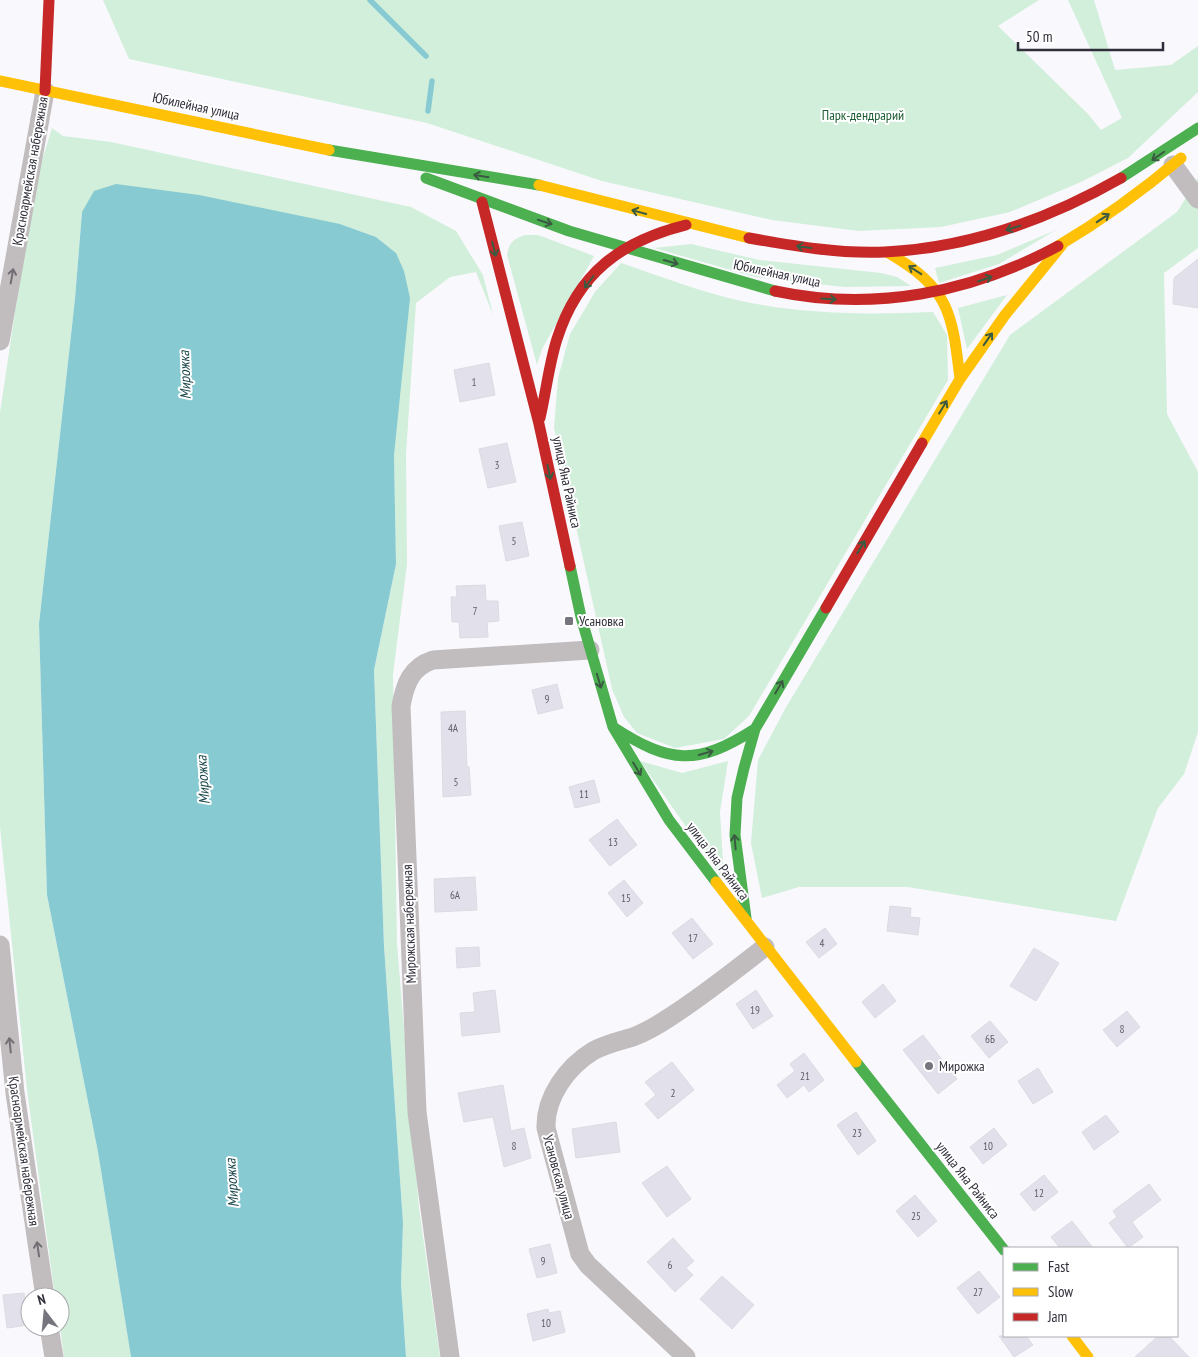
<svg xmlns="http://www.w3.org/2000/svg" width="1198" height="1357" viewBox="0 0 1198 1357" font-family="'PT Sans Narrow',sans-serif">
	<style>
		.green { fill: #d1efda }
		.water { fill: #88cad2 }
		.lines { fill: none; stroke-linecap: round; stroke-linejoin: round }
		.stream { stroke: #88cad2; stroke-width: 5.5 }
		.building { fill: #e2e1eb; stroke: #dcdbe3 }
		.street { stroke: #c1bcbd; stroke-width: 19 }
		.fast { stroke: #4caf50; stroke-width: 11 }
		.slow { stroke: #ffc107; stroke-width: 11 }
		.jam { stroke: #c62828; stroke-width: 11 }
		.oneway { stroke: #3a5b42 }
		.oneway2 { stroke: #716e75 }
		.poi-dot { fill: #76757e; stroke: #fff; stroke-width: 2 }
		.labels { text-anchor: middle; stroke-width: 4; stroke-linejoin: round; paint-order: stroke }
		.number-label { font-size: 11px; fill: #5f5e69 }
		.street-label { font-size: 14px; fill: #302e3a; stroke: #fff }
		.park-label { font-size: 14px; fill: #1b5c31; stroke: #fff }
		.poi-label { font-size: 14px; fill: #302e3a; stroke: #fff; text-anchor: start }
		.water-label { font-size: 15px; font-style: italic; fill: #1e4a4e; stroke: #fff }
	</style>
	<rect width="100%" height="100%" fill="#f9f8fd"/>
	<path class="green" d="M103,0H1039L998,26L1088,114L1101,130L1122,118L1068,0H1094L1115,70L1171,65L1198,46V92L1128,158L1081,182L1010,212L941,227L859,231L772,220L602,181L427,123L129,59Z
		M52,128L63,136L111,142L411,207L456,231L483,275L493,315L476,272L450,277L416,303L406,454L407,564L393,674L397,944L419,1208L440,1357H406L401,1283L403,1223L384,946L374,670L396,564L394,455L396,253L376,237L340,224L82,212L75,299L39,624L47,895L98,1152L131,1357H64L60,1327V1297H55L27,1090L0,827V413L33,190Z
		M1198,178V248L1164,273L1167,414L1198,472V732L1184,774L1158,808L1116,921L908,887H799L762,898L751,843L758,760L785,709L1010,335L1177,212Z
		M1056,230L999,264L939,283L935,268L997,255Z
		M525,235H538L594,256L542,349L537,365L507,255C509,243 513,239 525,235Z
		M691,244L759,260L881,273L897,277L911,286L844,287L755,277L654,248Z
		M621,263C660,276 700,292 741,301C804,314 869,315 933,312L947,335L948,380L749,716L724,739L675,748L637,733L624,717L612,689L554,428L558,378L570,334L595,292Z
		M1007,295L967,349L958,308Z
		M640,761L682,773L728,761L720,812L724,881Z"/>
	<path class="water" d="M116,184L199,195L340,224L376,237L396,253L404,271L410,298L394,455L396,564L374,670L384,946L403,1223L401,1284L406,1357H131L98,1152L47,895L39,624L75,299L82,212L94,191Z"/>
	<g class="lines">
		<path class="stream" d="M370,0L426,56
			M428,111L432,81"/>
	</g>
	<path class="building" d="M1198,259V308L1173,304L1174,278Z
		M489,363L495,395L460,402L454,370Z
		M507,443L516,482L488,488L479,449Z
		M522,522L529,556L506,561L499,526Z
		M485,585L486,601H498L499,621L487,622L488,637L460,638L459,622H452L451,597H457L456,586Z
		M557,684L563,708L538,714L532,690Z
		M465,711L467,767H469L471,795L443,797L441,712Z
		M594,780L600,802L575,808L569,787Z
		M617,819L637,845L610,866L589,840Z
		M475,877L477,910L435,912L434,879Z
		M624,880L643,903L627,917L608,893Z
		M890,906L911,908L910,917L920,918L918,935L887,931Z
		M692,918L713,944L693,959L672,933Z
		M825,928L837,944L819,958L806,942Z
		M479,947L480,966L457,968L456,948Z
		M1034,948L1059,963L1036,1001L1010,986Z
		M883,984L896,1001L875,1018L862,1002Z
		M495,990L500,1032L462,1036L460,1013L475,1012L473,993Z
		M756,990L773,1016L753,1029L736,1004Z
		M1127,1011L1140,1027L1117,1047L1103,1030Z
		M990,1021L1008,1042L989,1058L971,1036Z
		M923,1035L957,1079L938,1094L903,1050Z
		M804,1053L824,1080L809,1092L804,1085L787,1098L777,1085L795,1071L790,1064Z
		M672,1062L694,1090L658,1119L645,1104L656,1095L645,1082Z
		M1038,1068L1053,1092L1033,1104L1018,1081Z
		M503,1085L511,1131L524,1128L531,1158L504,1167L493,1117L464,1122L458,1093Z
		M856,1112L876,1141L858,1155L837,1125Z
		M1106,1115L1119,1132L1094,1150L1082,1132Z
		M616,1122L620,1152L576,1158L572,1129Z
		M994,1128L1007,1145L983,1164L970,1147Z
		M667,1166L691,1199L667,1217L642,1183Z
		M1044,1175L1058,1192L1034,1211L1020,1194Z
		M1149,1184L1161,1200L1132,1222L1143,1237L1128,1248L1109,1223L1117,1217L1113,1211Z
		M915,1195L937,1221L918,1237L896,1211Z
		M1072,1221L1093,1248H1060L1051,1237Z
		M673,1238L694,1261L686,1268L693,1275L675,1292L647,1262Z
		M550,1244L557,1273L537,1278L529,1249Z
		M979,1271L1000,1297L978,1314L957,1288Z
		M722,1276L754,1305L732,1329L700,1299Z
		M24,1293L28,1325L7,1328L3,1295Z
		M548,1309L549,1313L560,1311L565,1332L533,1341L527,1314Z
		M999,1336H1026L1033,1345L1014,1357Z
		M1158,1336H1169L1189,1357H1135Z"/>
	<g class="lines">
		<path class="street" d="M1173,165L1198,199
			M0,341L45,91
			M0,945L15,1093L45,1297
			M49,1327L54,1357
			M450,1357L417,1112L401,706C405,684 411,667 433,660L590,650
			M686,1357L588,1265L580,1254L546,1128C545,1097 567,1067 593,1051C606,1044 620,1041 633,1037C646,1032 658,1025 670,1017C703,996 734,971 765,947"/>
		<path class="fast" d="M329,150L539,185
			M426,178L569,231L775,291
			M1121,178L1198,128
			M570,566L581,617L613,727L669,820L716,882
			M613,727C670,764 697,766 755,729
			M746,918L735,835L737,798L744,768L755,729L826,608
			M856,1062L1004,1250"/>
		<path class="slow" d="M0,81L329,150
			M539,185L749,238
			M1058,246C1102,220 1142,191 1181,158
			M887,252C949,288 952,311 960,379
			M922,443L960,379L1005,315L1062,245
			M716,882L856,1062
			M1072,1336L1088,1357"/>
		<path class="jam" d="M45,91L49,0
			M482,202L539,424L570,566
			M749,238C794,246 839,254 885,252C968,248 1049,219 1121,178
			M775,291C873,312 971,293 1058,246
			M540,418C546,392 549,364 557,339C578,273 621,241 686,225
			M826,608L922,443"/>
	</g>
	<defs><path id="oneway-shaft" d="M-6 0H5M1.5-3L5.5 0L1.5 3" fill="none" stroke-width="1.6" stroke-linecap="round" stroke-linejoin="round" transform="scale(1.25)"/></defs>
	<g class="oneway">
		<use href="#oneway-shaft" transform="translate(1158 156) rotate(145)"/>
		<use href="#oneway-shaft" transform="translate(481 176) rotate(-171)"/>
		<use href="#oneway-shaft" transform="translate(639 212) rotate(-165)"/>
		<use href="#oneway-shaft" transform="translate(1103 218) rotate(-33)"/>
		<use href="#oneway-shaft" transform="translate(545 222) rotate(18)"/>
		<use href="#oneway-shaft" transform="translate(1013 228) rotate(162)"/>
		<use href="#oneway-shaft" transform="translate(804 247) rotate(-173)"/>
		<use href="#oneway-shaft" transform="translate(494 249) rotate(76)"/>
		<use href="#oneway-shaft" transform="translate(671 262) rotate(16)"/>
		<use href="#oneway-shaft" transform="translate(915 270) rotate(-147)"/>
		<use href="#oneway-shaft" transform="translate(985 279) rotate(-19)"/>
		<use href="#oneway-shaft" transform="translate(589 282) rotate(127)"/>
		<use href="#oneway-shaft" transform="translate(829 299) rotate(4)"/>
		<use href="#oneway-shaft" transform="translate(988 339) rotate(-55)"/>
		<use href="#oneway-shaft" transform="translate(943 407) rotate(-59)"/>
		<use href="#oneway-shaft" transform="translate(549 472) rotate(78)"/>
		<use href="#oneway-shaft" transform="translate(861 547) rotate(-59)"/>
		<use href="#oneway-shaft" transform="translate(599 681) rotate(73)"/>
		<use href="#oneway-shaft" transform="translate(779 687) rotate(-60)"/>
		<use href="#oneway-shaft" transform="translate(706 753) rotate(-16)"/>
		<use href="#oneway-shaft" transform="translate(637 769) rotate(59)"/>
		<use href="#oneway-shaft" transform="translate(735 842) rotate(-95)"/>
	</g>
	<g class="oneway2">
		<use href="#oneway-shaft" transform="translate(12 276) rotate(-80)"/>
		<use href="#oneway-shaft" transform="translate(10 1045) rotate(-96)"/>
		<use href="#oneway-shaft" transform="translate(38 1249) rotate(-98)"/>
	</g>
	<g class="poi-dot">
		<rect x="564" y="616" width="10" height="10" rx="2.5"/>
		<circle cx="929" cy="1066" r="5"/>
	</g>
	<g class="labels">
		<g class="number-label">
			<text x="474" y="386">1</text>
			<text x="497" y="469">3</text>
			<text x="514" y="545">5</text>
			<text x="475" y="615">7</text>
			<text x="547" y="703">9</text>
			<text x="453" y="732">4А</text>
			<text x="456" y="786">5</text>
			<text x="584" y="798">11</text>
			<text x="613" y="846">13</text>
			<text x="455" y="899">6А</text>
			<text x="626" y="902">15</text>
			<text x="693" y="942">17</text>
			<text x="822" y="947">4</text>
			<text x="755" y="1014">19</text>
			<text x="1122" y="1033">8</text>
			<text x="990" y="1043">6Б</text>
			<text x="805" y="1080">21</text>
			<text x="673" y="1097">2</text>
			<text x="857" y="1137">23</text>
			<text x="514" y="1150">8</text>
			<text x="988" y="1150">10</text>
			<text x="1039" y="1197">12</text>
			<text x="916" y="1220">25</text>
			<text x="543" y="1265">9</text>
			<text x="670" y="1269">6</text>
			<text x="978" y="1296">27</text>
			<text x="546" y="1327">10</text>
		</g>
		<g class="street-label">
			<text transform="translate(196 106) rotate(12)" y="5">Юбилейная улица</text>
			<text transform="translate(30 171) rotate(-80)" y="5">Красноармейская набережная</text>
			<text transform="translate(777 273) rotate(12)" y="5">Юбилейная улица</text>
			<text transform="translate(567 482) rotate(78)" y="5">улица Яна Райниса</text>
			<text transform="translate(718 861) rotate(53)" y="5">улица Яна Райниса</text>
			<text transform="translate(409 924) rotate(-92)" y="5">Мирожская набережная</text>
			<text transform="translate(24 1151) rotate(82)" y="5">Красноармейская набережная</text>
			<text transform="translate(559 1177) rotate(75)" y="5">Усановская улица</text>
			<text transform="translate(968 1180) rotate(52)" y="5">улица Яна Райниса</text>
		</g>
		<g class="park-label">
			<text x="863" y="120">Парк-дендрарий</text>
		</g>
		<g class="poi-label">
			<text x="579" y="626">Усановка</text>
			<text x="939" y="1071">Мирожка</text>
		</g>
		<g class="water-label">
			<text transform="translate(185 375) rotate(-92)" y="5">Мирожка</text>
			<text transform="translate(203 780) rotate(-94)" y="5">Мирожка</text>
			<text transform="translate(232 1183) rotate(-94)" y="5">Мирожка</text>
		</g>
	</g>
	<rect x="1003" y="1247" width="175" height="90" fill="#ffffff" stroke="#acabb0"/>
	<rect x="1013" y="1263" width="25" height="8" fill="#4caf50" stroke="#acabb0"/>
	<text x="1048" y="1272" font-size="15" fill="#302e3a">Fast</text>
	<rect x="1013" y="1288" width="25" height="8" fill="#ffc107" stroke="#acabb0"/>
	<text x="1048" y="1297" font-size="15" fill="#302e3a">Slow</text>
	<rect x="1013" y="1313" width="25" height="8" fill="#c62828" stroke="#acabb0"/>
	<text x="1048" y="1322" font-size="15" fill="#302e3a">Jam</text>
	<g transform="translate(45 1312) rotate(344)"><circle r="24" fill="#ffffff" stroke="#acabb0"/>
	<path d="M0-4L9 19L0 12L-9 19Z" fill="#76757e"/>
	<text y="-8" font-size="14" font-weight="bold" text-anchor="middle" fill="#302e3a">N</text>
	</g>
	<path d="M1018 42v8h145v-8" fill="none" stroke="#302e3a" stroke-width="2.5"/>
	<text x="1026" y="42" font-size="15" fill="#302e3a" stroke="#ffffff" stroke-width="4" paint-order="stroke">50 m</text>
</svg>
